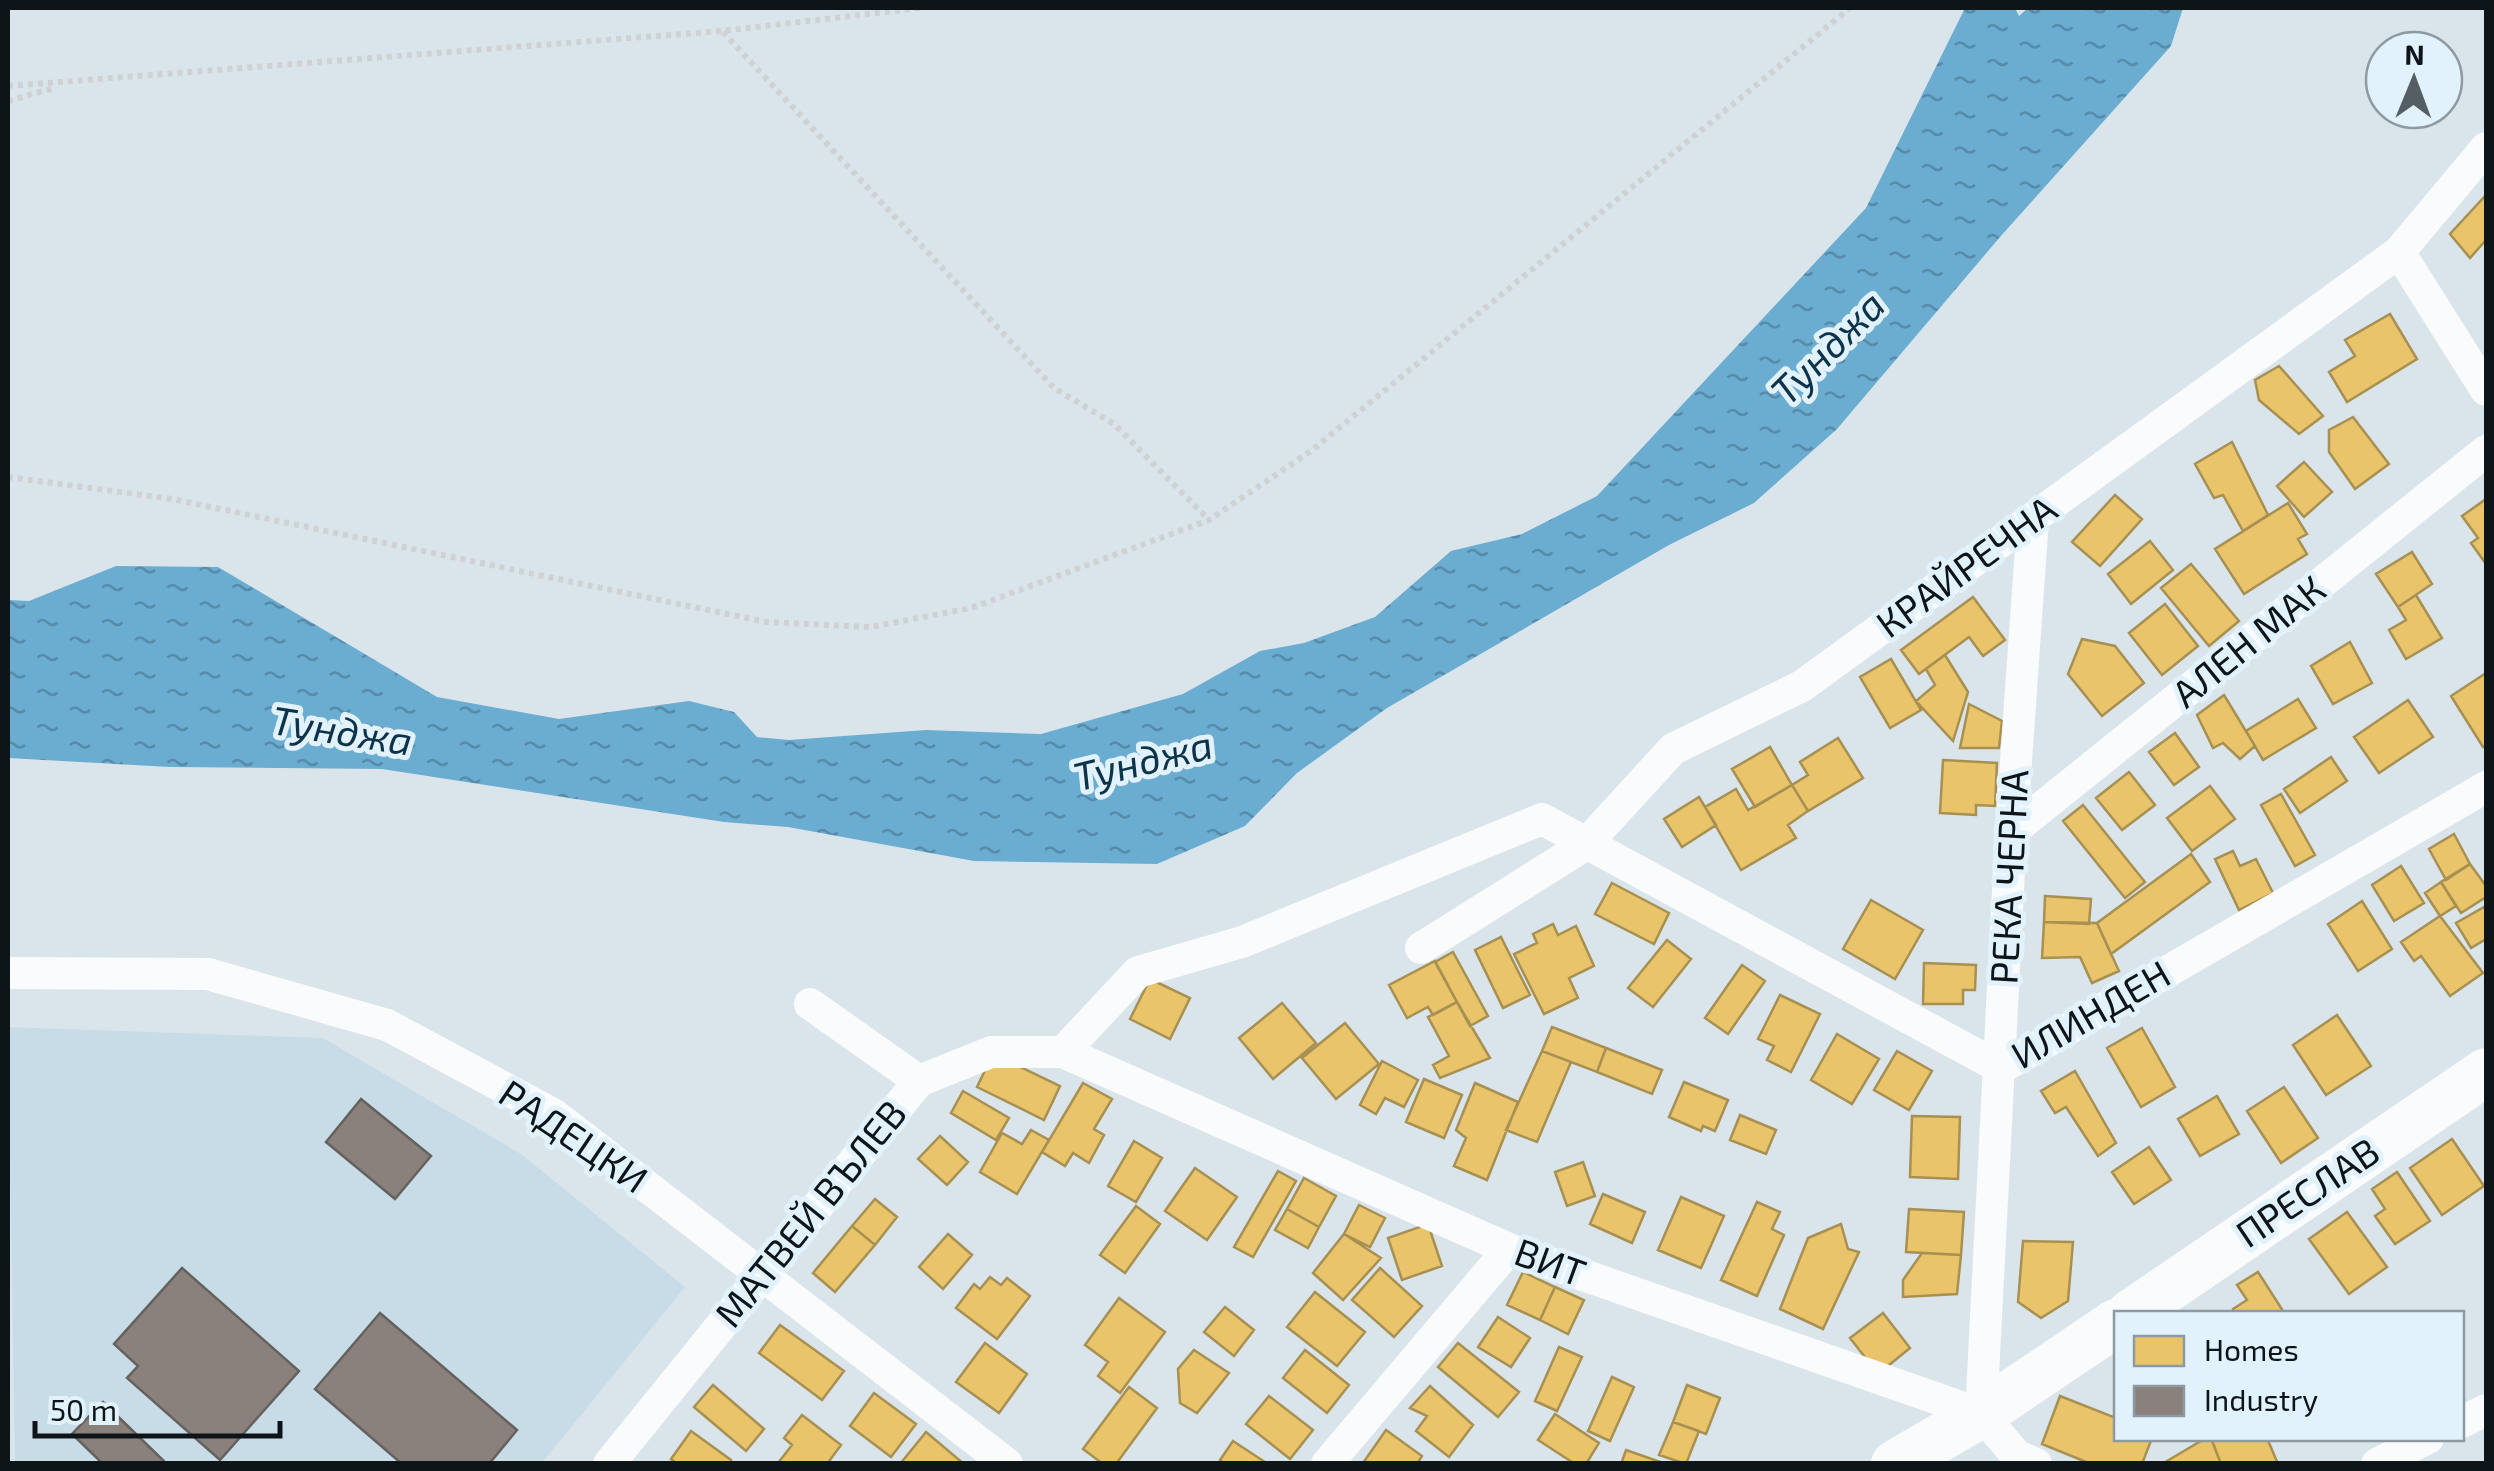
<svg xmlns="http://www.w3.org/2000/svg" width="2494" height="1471" viewBox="0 0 2494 1471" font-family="'Exo 2',sans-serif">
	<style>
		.built { fill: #c8dce8 }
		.water { fill: url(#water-ripples) }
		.homes { fill: #e9c46a; stroke: #a79052; stroke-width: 2.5 }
		.industry { fill: #8a817c; stroke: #65615e; stroke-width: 2.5 }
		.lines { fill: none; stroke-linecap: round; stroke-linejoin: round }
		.path { stroke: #cfd2d4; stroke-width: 6; stroke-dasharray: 5 5; stroke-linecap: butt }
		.minor { stroke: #f9fbfc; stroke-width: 32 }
		.secondary { stroke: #f9fbfc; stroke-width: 48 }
		.labels { text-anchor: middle; stroke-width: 10; stroke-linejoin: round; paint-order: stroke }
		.street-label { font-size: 38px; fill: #0e1519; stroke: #e2f2fd }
		.water-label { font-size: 40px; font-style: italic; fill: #0d3349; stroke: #e2f2fd }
	</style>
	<defs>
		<pattern id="water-ripples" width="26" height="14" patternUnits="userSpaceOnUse" patternTransform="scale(2.5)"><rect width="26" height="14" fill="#6bacd1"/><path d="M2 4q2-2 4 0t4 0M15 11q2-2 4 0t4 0" fill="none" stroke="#568ba9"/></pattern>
	</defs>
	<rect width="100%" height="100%" fill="#dae5eb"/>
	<path class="built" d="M8,1027L323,1038L521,1154L685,1287L542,1463H15Z"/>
	<path class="water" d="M1965,8H2015L2019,16L2028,8H2183L2171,46L2000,237L1837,429L1754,503L1669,545L1387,708L1297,773L1245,826L1157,864L974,861L788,827L724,822L382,769L170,767L8,758V600L29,601L116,566L218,567L437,697L559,719L689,701L734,712L757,737L789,740L926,730L1041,734L1183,694L1260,651L1304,643L1375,617L1451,551L1522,534L1597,496L1866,208Z"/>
	<path class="homes" d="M2486,195V240L2470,258L2450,234Z
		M2390,314L2417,359L2347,402L2329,372L2355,356L2345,340Z
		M2279,366L2323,416L2299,434L2259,400L2255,380Z
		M2353,417L2389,464L2355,489L2329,452V430Z
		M2232,442L2268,515L2243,531L2223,495L2214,498L2195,464Z
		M2304,462L2332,492L2304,517L2277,486Z
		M2115,495L2142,519L2100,566L2072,542Z
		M2486,499V564L2471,543L2478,538L2462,516Z
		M2288,503L2307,534L2298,539L2307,554L2244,594L2215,549Z
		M2150,541L2173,570L2131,604L2108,574Z
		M2412,552L2432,584L2398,607L2376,574Z
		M2191,564L2239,621L2209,646L2161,588Z
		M2416,595L2442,638L2406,659L2389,630L2406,620L2398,607Z
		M1973,597L2005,640L1983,656L1969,637L1919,674L1901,650Z
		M2165,604L2198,646L2162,675L2129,633Z
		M2082,639L2115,646L2144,683L2102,716L2068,674Z
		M2350,642L2372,683L2333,704L2311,666Z
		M1945,655L1968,692L1953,741L1916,701L1935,685L1926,669Z
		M1891,659L1921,710L1890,728L1860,677Z
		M2486,673V745L2483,747L2451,696Z
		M2224,695L2255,746L2240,759L2223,743L2213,748L2197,715Z
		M2298,699L2316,728L2263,760L2246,731Z
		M2408,700L2433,737L2379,773L2354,737Z
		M1969,704L2002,721L1999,748H1960Z
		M2175,733L2199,767L2174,785L2149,752Z
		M1838,738L1863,778L1808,811L1792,785L1808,775L1800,762Z
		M1770,747L1792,785L1755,807L1732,769Z
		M2331,757L2347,781L2300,813L2284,789Z
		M1943,760L1997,763L1995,806L1976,805V815L1940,813Z
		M2129,772L2155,805L2122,830L2096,798Z
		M1792,785L1808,811L1788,825L1796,838L1741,870L1705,807L1736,789L1748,810Z
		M2210,786L2235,819L2192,851L2167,818Z
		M2281,794L2315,855L2295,866L2261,805Z
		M1699,797L1716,825L1682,847L1664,819Z
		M2083,805L2145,882L2125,898L2063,821Z
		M2454,834L2470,864L2446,880L2429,849Z
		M2233,851L2240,866L2256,859L2273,893L2239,910L2215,859Z
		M2191,854L2210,882L2111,954L2097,923Z
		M2470,864L2486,886V897L2461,913L2441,882Z
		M2401,866L2424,903L2394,921L2372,885Z
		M2441,882L2456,906L2440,916L2425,893Z
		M1612,883L1669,913L1654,944L1595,914Z
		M2045,896L2091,899L2089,924L2044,922Z
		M1871,900L1923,930L1895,979L1843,949Z
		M2362,901L2392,949L2358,971L2328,924Z
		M2486,906V939L2471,948L2456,923Z
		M2440,916L2483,973L2450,996L2421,956L2414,961L2401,942Z
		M2044,922L2097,923L2119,971L2092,983L2080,957L2042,958Z
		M1553,924L1558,935L1576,926L1594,966L1569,978L1578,998L1544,1014L1514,954L1537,943L1533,934Z
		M1501,937L1530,995L1503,1008L1475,950Z
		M1667,940L1691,959L1653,1007L1628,988Z
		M1453,952L1488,1016L1470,1026L1435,962Z
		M1435,961L1457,1002L1433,1015L1428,1007L1407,1018L1389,985Z
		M1924,963L1976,965L1975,990H1963V1004H1923Z
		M1742,965L1765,981L1728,1034L1705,1018Z
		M1150,979L1190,998L1170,1039L1130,1019Z
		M1780,995L1820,1014L1791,1072L1767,1060L1774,1046L1758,1039Z
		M1457,1002L1490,1058L1440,1078L1433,1065L1449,1056L1428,1017Z
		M1282,1003L1316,1043L1273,1079L1239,1038Z
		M2337,1015L2371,1066L2326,1095L2293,1045Z
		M1345,1023L1379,1064L1336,1099L1302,1058Z
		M1552,1027L1606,1048L1597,1072L1542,1051Z
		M2142,1028L2175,1087L2141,1107L2107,1048Z
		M1837,1034L1879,1059L1852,1104L1811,1080Z
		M1606,1048L1662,1070L1652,1094L1597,1072Z
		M1542,1051L1571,1062L1537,1142L1506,1130Z
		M1897,1051L1932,1071L1909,1110L1874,1090Z
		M993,1054L1060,1086L1044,1120L977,1087Z
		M1382,1061L1418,1080L1404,1107L1385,1098L1376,1114L1360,1105Z
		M2075,1071L2116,1143L2098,1156L2066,1107L2055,1113L2041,1091Z
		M1424,1079L1462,1095L1444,1138L1406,1122Z
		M1684,1082L1728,1100L1715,1131L1703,1126L1701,1131L1669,1117Z
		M1083,1083L1112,1099L1094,1129L1104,1135L1089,1163L1073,1153L1065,1166L1042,1152Z
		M1475,1083L1518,1102L1487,1180L1454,1166L1466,1138L1456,1130Z
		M2284,1087L2318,1138L2281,1163L2247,1111Z
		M963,1091L1009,1118L996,1140L951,1113Z
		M2217,1096L2239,1134L2200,1156L2178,1119Z
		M1740,1115L1776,1130L1766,1154L1730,1140Z
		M1912,1116L1960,1117L1958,1179L1910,1177Z
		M1031,1130L1049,1140L1017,1194L980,1172L1002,1133L1022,1144Z
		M940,1136L968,1162L947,1185L918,1159Z
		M2452,1139L2484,1186L2442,1215L2410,1168Z
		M1134,1141L1162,1158L1136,1202L1108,1186Z
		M2149,1147L2171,1180L2134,1204L2112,1172Z
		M1583,1162L1595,1196L1567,1206L1555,1172Z
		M1195,1168L1237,1197L1207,1240L1165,1211Z
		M1278,1171L1296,1181L1253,1257L1234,1247Z
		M2397,1172L2430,1221L2395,1244L2375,1216L2385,1209L2372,1189Z
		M1304,1178L1336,1196L1319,1227L1287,1209Z
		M1603,1194L1645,1212L1632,1243L1590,1224Z
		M1681,1197L1724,1216L1701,1268L1658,1250Z
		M875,1199L897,1217L875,1245L852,1226Z
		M1757,1202L1780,1212L1772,1229L1784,1235L1757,1296L1721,1280Z
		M1359,1205L1385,1218L1370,1247L1344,1234Z
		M1136,1206L1160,1224L1125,1273L1100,1255Z
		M1287,1209L1319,1227L1308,1248L1275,1230Z
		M1909,1209L1964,1212L1961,1255L1906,1252Z
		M2347,1212L2387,1267L2349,1294L2309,1239Z
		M1428,1224L1442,1266L1402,1280L1388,1238Z
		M1841,1224L1848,1249L1859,1252L1823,1329L1780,1309L1808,1238Z
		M852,1226L875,1245L835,1292L813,1273Z
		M948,1234L972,1255L943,1289L919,1267Z
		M1344,1234L1381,1258L1343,1300L1313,1273Z
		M2023,1241L2073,1242L2068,1301L2041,1318L2018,1302Z
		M1922,1253L1961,1255L1957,1294L1903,1297V1280Z
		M1380,1268L1422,1306L1394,1337L1352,1300Z
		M1523,1272L1555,1287L1540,1320L1507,1305Z
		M2258,1272L2285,1314H2235L2233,1309L2247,1300L2237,1285Z
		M990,1277L1001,1285L1007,1278L1030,1296L997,1339L956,1308L974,1284L980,1289Z
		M1555,1287L1584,1300L1568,1334L1540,1320Z
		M1315,1292L1365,1332L1337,1366L1287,1327Z
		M1119,1298L1165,1332L1120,1393L1098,1376L1108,1362L1085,1345Z
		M1225,1307L1254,1330L1234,1356L1204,1332Z
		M1883,1313L1910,1348L1878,1374L1850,1338Z
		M1498,1317L1530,1338L1511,1367L1478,1347Z
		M780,1325L844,1371L822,1400L759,1353Z
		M985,1343L1027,1374L999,1413L956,1382Z
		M1458,1343L1519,1392L1498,1417L1438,1367Z
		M1559,1347L1582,1357L1557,1411L1535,1401Z
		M1194,1350L1229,1373L1197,1413L1180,1403L1178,1369Z
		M1305,1350L1349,1385L1327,1413L1283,1378Z
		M1612,1377L1634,1387L1610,1441L1588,1431Z
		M713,1385L764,1429L746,1451L694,1407Z
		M1687,1385L1720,1398L1706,1434L1673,1422Z
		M1430,1386L1473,1425L1449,1457L1416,1431L1427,1416L1410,1408Z
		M1129,1387L1157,1408L1116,1464H1103L1083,1449Z
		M874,1393L916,1424L891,1457L850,1426Z
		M1269,1396L1313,1430L1290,1459L1246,1424Z
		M2060,1396L2116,1418V1438H2152L2142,1464H2091L2042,1444Z
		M1555,1414L1599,1443L1586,1464H1575L1538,1440Z
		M802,1415L841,1445L827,1464L778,1463L792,1445L784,1438Z
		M1673,1422L1699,1431L1686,1464L1659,1455Z
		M1386,1430L1422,1456L1417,1464L1363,1463Z
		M691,1431L731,1460L729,1464H677L671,1459Z
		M926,1432L964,1464H900Z
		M2206,1438H2211L2221,1464H2162Z
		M2211,1438H2267L2278,1464H2221Z
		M1233,1441L1268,1464H1225L1220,1460Z
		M1626,1450L1666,1464H1621Z"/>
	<path class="industry" d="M361,1099L431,1156L395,1199L326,1142Z
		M182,1268L299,1371L220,1460L127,1378L138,1366L114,1344Z
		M380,1313L517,1430L489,1464H402L315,1389Z
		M103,1402L166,1463L103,1464L72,1434Z"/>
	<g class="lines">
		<path class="path" d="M723,32L1054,388L1114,424L1209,520
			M8,86L722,31L920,8
			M8,101L54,88
			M8,477L172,499L766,622L871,627L971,608L1209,520L1311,451L1850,8"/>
		<path class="minor" d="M2399,252L2486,390
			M2011,832L2486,451
			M1421,948L1585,845L1673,749L1802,686L2399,252L2486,148
			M8,973L208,974L387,1025L553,1114L1007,1464
			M810,1004L919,1081
			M1063,1052L1138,972L1242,942L1542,819L2001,1068L2486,787
			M1981,1414L2011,832L2033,519
			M2462,1422L2486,1410
			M609,1464L919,1081L991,1052H1063L1509,1249L1981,1414L2017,1456L2036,1464
			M1327,1464L1509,1249
			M2377,1464L2428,1438"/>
		<path class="secondary" d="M2130,1314L2486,1072
			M1895,1464L1981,1414L2116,1323"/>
	</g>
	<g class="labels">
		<g class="street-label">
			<text transform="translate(1967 567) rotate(-36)" y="13">КРАЙРЕЧНА</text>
			<text transform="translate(2249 642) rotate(-39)" y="13">АЛЕН МАК</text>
			<text transform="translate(2010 877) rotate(-87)" y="13">РЕКА ЧЕРНА</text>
			<text transform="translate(2091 1015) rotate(-30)" y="13">ИЛИНДЕН</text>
			<text transform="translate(573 1137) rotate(34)" y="13">РАДЕЦКИ</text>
			<text transform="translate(2308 1193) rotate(-34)" y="13">ПРЕСЛАВ</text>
			<text transform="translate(811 1214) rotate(-51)" y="13">МАТВЕЙ ВЪЛЕВ</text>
			<text transform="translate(1550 1263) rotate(20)" y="13">ВИТ</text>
		</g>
		<g class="water-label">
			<text transform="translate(1828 348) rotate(-45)" y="14">Тунджа</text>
			<text transform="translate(342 731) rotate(9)" y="14">Тунджа</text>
			<text transform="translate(1143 761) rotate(-14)" y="14">Тунджа</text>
		</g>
	</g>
	<rect width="2494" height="1471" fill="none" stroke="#0e1519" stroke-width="20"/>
	<rect x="2114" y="1311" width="350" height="130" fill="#e2f2fd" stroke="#8d9aa2" stroke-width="2.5"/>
	<rect x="2134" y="1336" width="50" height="30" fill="#e9c46a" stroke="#8d9aa2" stroke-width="2.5"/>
	<text x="2204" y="1361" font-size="30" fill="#0e1519">Homes</text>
	<rect x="2134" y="1386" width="50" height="30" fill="#8a817c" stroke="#8d9aa2" stroke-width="2.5"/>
	<text x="2204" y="1411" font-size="30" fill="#0e1519">Industry</text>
	<g transform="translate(2414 80) rotate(1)"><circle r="48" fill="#e2f2fd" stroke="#8d9aa2" stroke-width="2.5"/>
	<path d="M0-8L18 38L0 25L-18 38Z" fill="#555e62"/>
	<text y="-15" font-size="28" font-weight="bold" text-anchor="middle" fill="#0e1519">N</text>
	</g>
	<path d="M35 1421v15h245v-15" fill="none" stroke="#0e1519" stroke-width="5"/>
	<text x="50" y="1421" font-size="30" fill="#0e1519" stroke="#e2f2fd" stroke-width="8" paint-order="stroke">50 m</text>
</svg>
